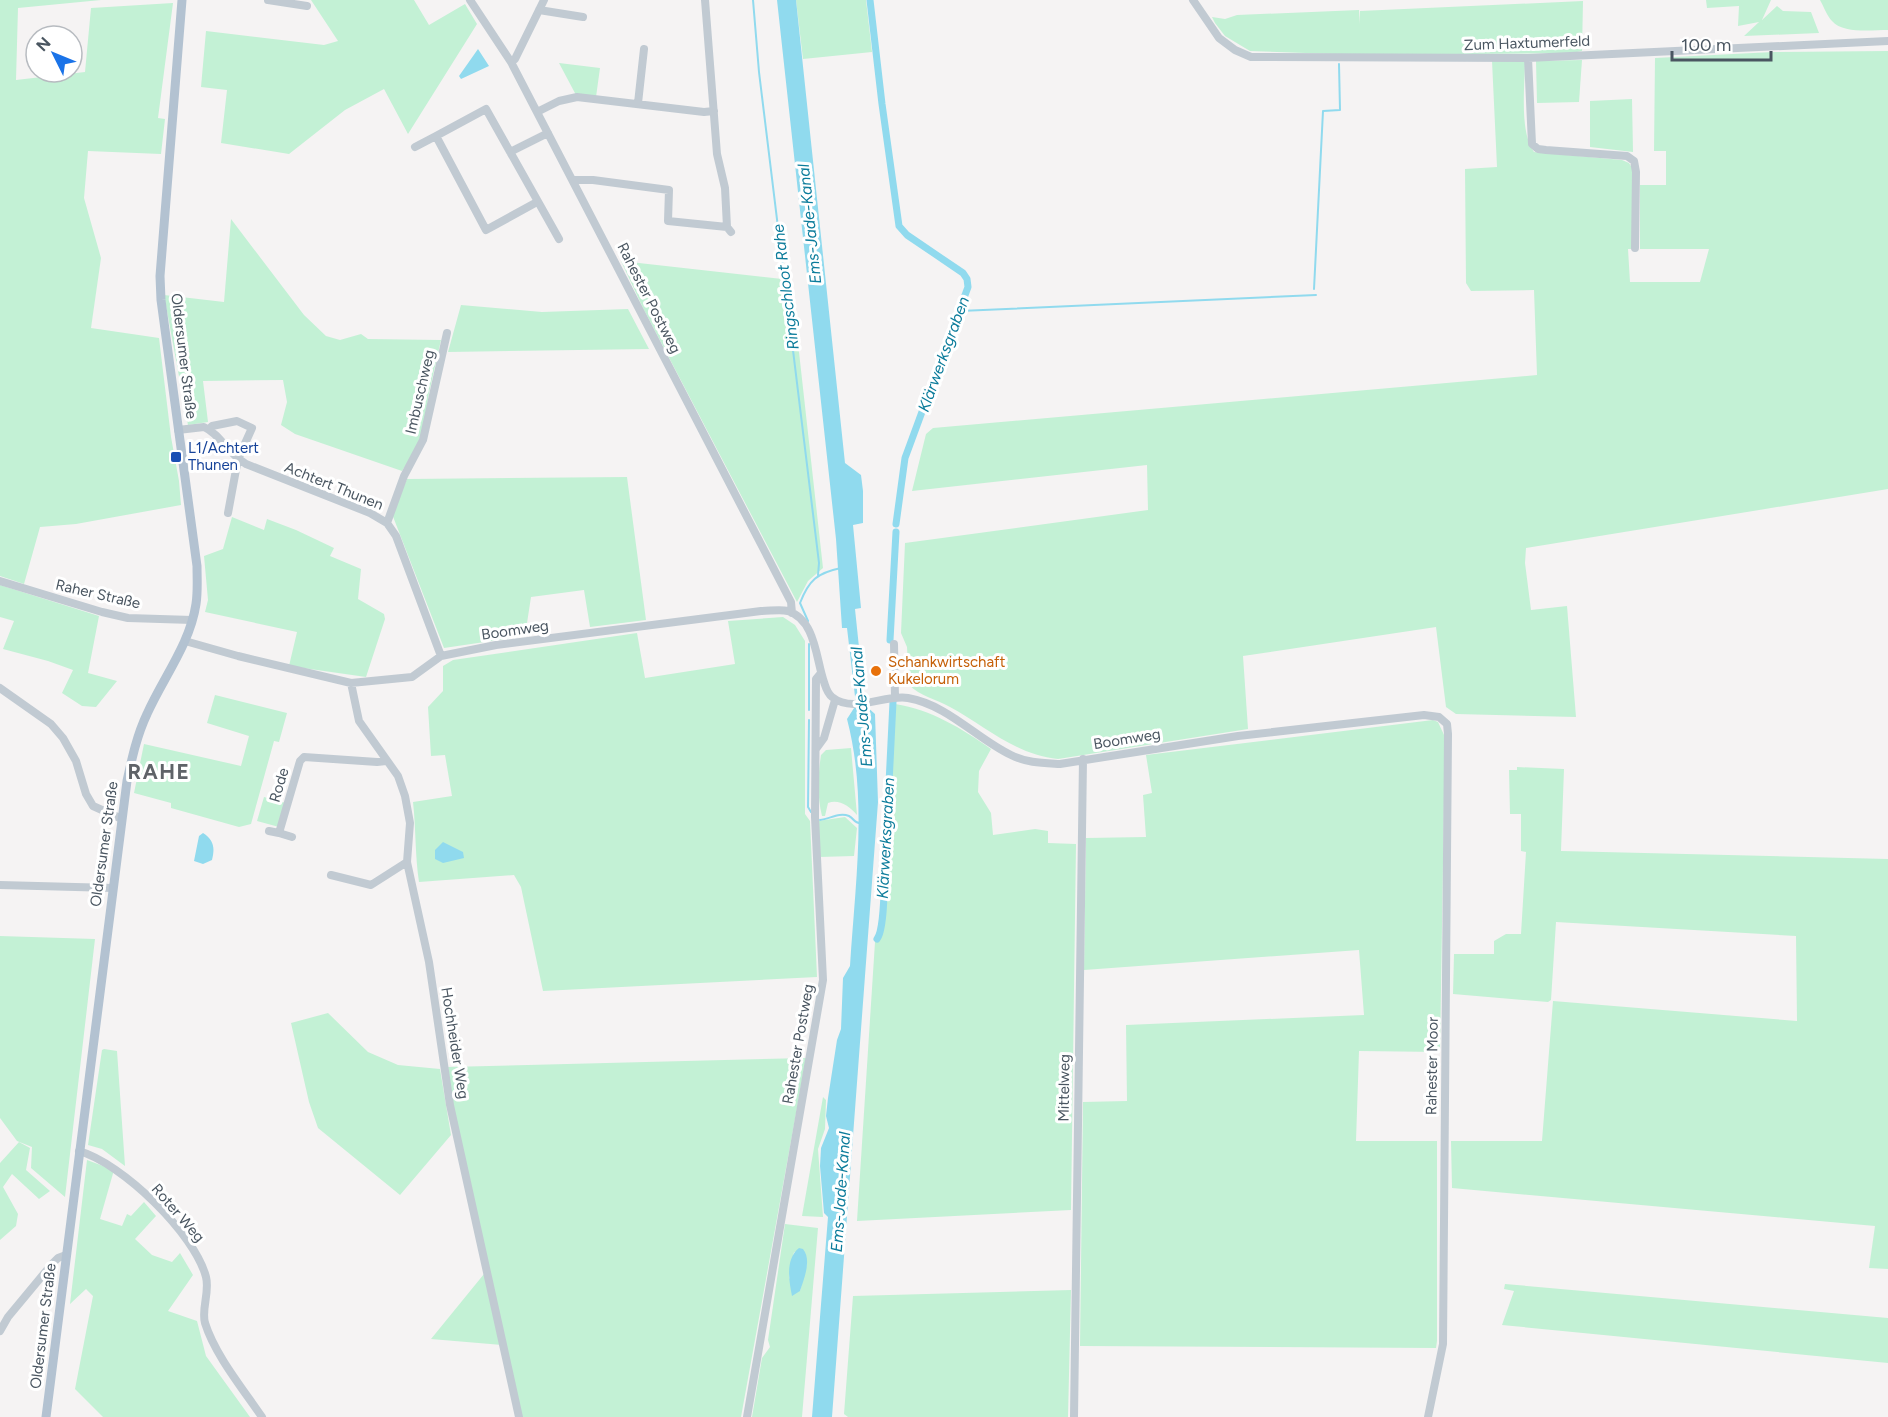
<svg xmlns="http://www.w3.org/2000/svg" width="1888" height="1417" viewBox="0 0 1888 1417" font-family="Figtree,sans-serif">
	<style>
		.green { fill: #c3f1d5; fill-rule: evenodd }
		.water { fill: #90daee }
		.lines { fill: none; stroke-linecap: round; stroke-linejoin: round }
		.stream { stroke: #90daee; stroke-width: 2 }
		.canal { stroke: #90daee; stroke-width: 7 }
		.minor { stroke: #c1cad2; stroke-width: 8 }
		.major { stroke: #b3c2d1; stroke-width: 9 }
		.transit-dot { fill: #1a4fb4; stroke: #fff; stroke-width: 2 }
		.food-dot { fill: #e8710a; stroke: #fff; stroke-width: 2 }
		.labels { text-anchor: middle; stroke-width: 6; stroke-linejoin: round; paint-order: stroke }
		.street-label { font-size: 15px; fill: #4a5661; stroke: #fff }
		.transit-label { font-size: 15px; fill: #164399; stroke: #fff; text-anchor: start }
		.food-label { font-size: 15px; fill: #c56008; stroke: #fff; text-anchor: start }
		.water-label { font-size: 16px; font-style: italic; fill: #0c7c9b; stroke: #fff }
		.district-label { font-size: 21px; font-weight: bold; letter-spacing: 1.5px; fill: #5f6368; stroke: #fff }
	</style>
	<rect width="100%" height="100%" fill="#f5f3f3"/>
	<path class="green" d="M0,0H101L18,8L16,80L85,72L91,8L173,3L158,118L165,119L161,154L88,151L84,198L101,258L91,328L159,338L171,437L179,481L181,505L76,524L40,527L24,584L0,576Z
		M311,0H414L429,25L465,4L477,24L408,134L384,89L345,110L289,154L221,143L227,90L201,87L206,31L324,45L338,41Z
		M796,0H866L872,52L803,59Z
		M1706,0H1771L1762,20L1777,6L1783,11L1811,12L1819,33L1744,36L1759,22L1738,26L1739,6L1707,8Z
		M1820,0H1888V30C1872,30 1843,34 1832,21C1827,16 1824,7 1820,0Z
		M1583,1L1582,51L1572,53L1362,55L1250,51L1225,36L1215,23L1212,17L1225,19L1237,15L1359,10L1360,24V11Z
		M1888,51V489L1526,548L1525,563L1531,610L1567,606L1576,717L1456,714L1446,707L1436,627L1243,656L1248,729L1058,759C1016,755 985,726 950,707C936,699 920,696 909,685L907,647L901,633L905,543L1148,510L1147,465L912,491L926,434L933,428L1537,375L1534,290L1471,291L1466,283L1465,169L1497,167L1492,61H1525C1525,86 1519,131 1534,152L1622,160L1629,163L1632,168L1633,249H1628L1630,282H1700L1709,249H1640V185H1666V151H1654L1655,58L1773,52Z
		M1582,60L1579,102L1537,103L1536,61Z
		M559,63L600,68L596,97L576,95Z
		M1632,99L1633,152L1590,147V101Z
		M231,219L304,315L326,336L340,340L361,334L368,339L441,340L429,393L425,419L417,448L402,471L295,434L281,425L287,402L283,380L203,381L208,422L188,425L164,295L224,302Z
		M621,261L791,280L823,568L808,581L797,602L643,308Z
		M461,305L542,312L628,309L649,349L448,352Z
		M627,477L646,620L590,627L584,590L531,597L525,636L444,648L392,514L407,479Z
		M232,517L264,530L267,519L296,530L334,548L330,556L361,569L358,599L384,614L385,619L366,677L289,666L297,632L205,612L208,600L204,556L223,549Z
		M0,585L99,616L88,673L117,681L96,707L82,706L62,693L73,670L48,661L3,649L14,621L0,617Z
		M783,617L795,625L805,641V814L810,821L817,977L543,991L521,887L514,875L419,882C415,855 416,829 413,802L452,796L445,755L431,756L428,707L443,691V666L453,660L637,633L645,678L735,664L728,621Z
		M215,695L287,713L279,742L274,741L251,824L239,827L171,808V803L134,793L144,744L241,766L249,736L207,723Z
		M895,704C932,710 961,728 991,749L979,771L978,792L991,813L993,835L1035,829L1048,831V843L1076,844L1071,1210L857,1221L875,942L880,939L888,890Z
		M1433,720L1438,722L1445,737L1440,1052L1359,1051L1356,1141H1437V1341L1436,1348L1080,1346L1083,1102L1127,1101L1126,1025L1364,1015L1359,950L1084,970L1086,838L1146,837L1143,795L1152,793L1146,755Z
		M851,748L857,815C849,806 839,799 828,803L825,816H822C817,796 818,775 821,755L826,750Z
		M1517,767L1564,769L1561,851L1888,859V1269L1869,1268L1875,1226L1452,1188L1451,1141H1542L1553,1001L1797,1021L1796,936L1556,922L1551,1000L1548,1002L1453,994L1454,954H1494V941L1506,934H1521L1526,852L1521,851V814H1510L1509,770H1517Z
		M264,797L286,803L279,827L257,821Z
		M845,817L857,828L854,856L819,857L818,821Z
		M0,936L95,939L65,1197L31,1168L32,1147L17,1141L0,1118Z
		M328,1013L368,1052L398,1065L440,1069L451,1135L400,1195L318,1128L309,1102L291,1023Z
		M104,1049L117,1051L125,1166L102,1149L88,1145L102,1050Z
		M806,1058L741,1417H522L452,1104L448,1067Z
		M823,1097L826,1100L825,1129L818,1149L823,1217L802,1216Z
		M19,1142L30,1148L26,1170L50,1191L39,1199L12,1174L3,1187L18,1214L16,1226L0,1240V1163Z
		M87,1160L114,1170L100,1219L122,1226L127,1214L131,1216L144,1202L156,1216L135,1239L152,1255L172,1262L180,1253L193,1275L168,1311L197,1321L206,1356L250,1417H103L75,1389L93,1296L86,1289L70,1304Z
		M785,1224L818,1228L802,1417H752L762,1358L770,1347L768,1340ZM794,1252L807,1264L800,1291L789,1278Z
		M484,1274L502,1345L431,1339Z
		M1505,1284L1888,1318V1363L1502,1325L1514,1291L1504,1289Z
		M1071,1290L1068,1417H848L844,1414L853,1296Z"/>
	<path class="water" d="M777,0H796L845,463L861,475L863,491V523L853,525L861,608L855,609L865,705L875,714L878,802L832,1417H812L828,1217L824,1213L820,1166L821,1148L829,1128L826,1116L828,1098L837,1040L841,1029L843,978L850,966C855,884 868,799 847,719L856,705L847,628H842L836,539Z
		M478,49L489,66L461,79L459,76Z
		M203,833C214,840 215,848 212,860L203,864L194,861L199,836Z
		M443,842L463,852L464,858L443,863L435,859V850Z
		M799,1248L803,1249C812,1260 804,1279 800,1291L792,1296C789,1281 785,1259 799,1248Z"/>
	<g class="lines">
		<path class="stream" d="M753,0L759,72L819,563L818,575
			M1314,289L1323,111L1340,110L1339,64
			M960,311L1316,295
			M808,621L800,603C809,580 817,573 841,568
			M809,644V710
			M809,720L808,807L811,812
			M820,820C830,819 839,812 849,816C855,819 853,823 861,823"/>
		<path class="canal" d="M870,0L882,104L899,226L907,235L963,273L967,279L968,287L905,458L896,524
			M890,640L896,532
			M877,939C885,929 884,880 885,865C888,811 890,756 893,702"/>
		<path class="minor" d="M268,0L307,6
			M470,0L511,62L791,602L792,613
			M705,0L717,154L725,188L727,227L731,232
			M1193,0L1219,38L1235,50L1251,57L1528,58L1888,41
			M539,10L583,17
			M1528,58L1532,144L1538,149L1546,150L1627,156L1634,161L1636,172L1635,248
			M511,62L515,59L544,0
			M638,103L644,49
			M537,112L559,101L577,97L704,112L714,111
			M415,147L436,136
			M510,152L548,133
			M573,180H593L669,190L668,221L727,227
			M537,202L486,230L436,136L486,109L559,239
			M209,429L212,426L237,421L252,428L238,459L228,513
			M178,430L204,427C221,435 227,453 246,464L370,513L387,523L396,536L441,656
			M387,523L404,476L423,440L447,333
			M0,581L102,612L128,618L192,620
			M185,641L238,656L351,683L412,677L441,656L496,645L761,611C770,611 780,609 788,611C816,620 816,660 824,682C826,688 827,693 832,697C853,714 885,694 908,698C948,705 977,739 1011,755C1027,763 1043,763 1060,764L1238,736L1424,715L1439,717L1447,724L1448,734L1443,1344L1428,1417
			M894,644L895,698
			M351,683L359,721L398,776L405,796L410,823L407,862L429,962L450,1105L519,1417
			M0,688L51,724L63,738L76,761L86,794L93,806L122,819
			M816,749L824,738L835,700
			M269,831L279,833L300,761L304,757L377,762L386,761
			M279,833L292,837
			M331,875L371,885L407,862
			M0,885L113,888
			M79,1151C122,1163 195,1234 206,1277C210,1292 201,1309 205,1323C215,1355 243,1389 262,1417
			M0,1331L8,1317L52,1264L58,1258L66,1255
			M747,1417L823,980L815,817L816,679L821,673
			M1074,1417L1083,759"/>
		<path class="major" d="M46,1417L127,781C132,758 137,735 147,714C163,678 190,644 196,604C198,591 197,579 197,566L161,300L160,276L182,0"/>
	</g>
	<rect class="transit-dot" x="170" y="451" width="12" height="12" rx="3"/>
	<circle class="food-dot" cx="876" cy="671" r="6"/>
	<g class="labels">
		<g class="street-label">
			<text transform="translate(1527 43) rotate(-2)" y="5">Zum Haxtumerfeld</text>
			<text transform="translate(649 298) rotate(63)" y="5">Rahester Postweg</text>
			<text transform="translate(184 356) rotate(83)" y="5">Oldersumer Straße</text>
			<text transform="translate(420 392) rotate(-77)" y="5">Imbuschweg</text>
			<text transform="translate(334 486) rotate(22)" y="5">Achtert Thunen</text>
			<text transform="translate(98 594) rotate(13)" y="5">Raher Straße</text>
			<text transform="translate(515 630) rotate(-8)" y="5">Boomweg</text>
			<text transform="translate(1127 739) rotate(-9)" y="5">Boomweg</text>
			<text transform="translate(279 785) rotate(-74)" y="5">Rode</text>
			<text transform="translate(104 844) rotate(-82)" y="5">Oldersumer Straße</text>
			<text transform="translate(455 1043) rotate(81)" y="5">Hochheider Weg</text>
			<text transform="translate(798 1044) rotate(-80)" y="5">Rahester Postweg</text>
			<text transform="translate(1432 1066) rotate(-89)" y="5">Rahester Moor</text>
			<text transform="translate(1064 1088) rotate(-89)" y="5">Mittelweg</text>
			<text transform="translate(178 1213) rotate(49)" y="5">Roter Weg</text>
			<text transform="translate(43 1326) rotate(-83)" y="5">Oldersumer Straße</text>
		</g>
		<g class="transit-label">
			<text x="188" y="453">L1/Achtert<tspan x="188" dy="17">Thunen</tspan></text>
		</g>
		<g class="food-label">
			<text x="888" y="667">Schankwirtschaft<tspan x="888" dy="17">Kukelorum</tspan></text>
		</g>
		<g class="water-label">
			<text transform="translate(809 224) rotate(-96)" y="6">Ems-Jade-Kanal</text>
			<text transform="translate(785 287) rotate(-97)" y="6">Ringschloot Rahe</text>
			<text transform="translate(943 354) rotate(-70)" y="6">Klärwerksgraben</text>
			<text transform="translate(861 707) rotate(-95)" y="6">Ems-Jade-Kanal</text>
			<text transform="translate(885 838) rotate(-87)" y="6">Klärwerksgraben</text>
			<text transform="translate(840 1192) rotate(-86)" y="6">Ems-Jade-Kanal</text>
		</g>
		<g class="district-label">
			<text x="159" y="779">RAHE</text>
		</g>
	</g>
	<g transform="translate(54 54) rotate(313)"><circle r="28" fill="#ffffff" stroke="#b7bbc0" stroke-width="1.5"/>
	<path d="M0-4.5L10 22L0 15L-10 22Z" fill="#1a73e8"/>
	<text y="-9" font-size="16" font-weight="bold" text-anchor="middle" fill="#4a5661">N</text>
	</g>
	<path d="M1672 51v9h99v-9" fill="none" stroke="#4a5661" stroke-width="3"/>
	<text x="1681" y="51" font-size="18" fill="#4a5661" stroke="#ffffff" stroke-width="4.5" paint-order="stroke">100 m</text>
</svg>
